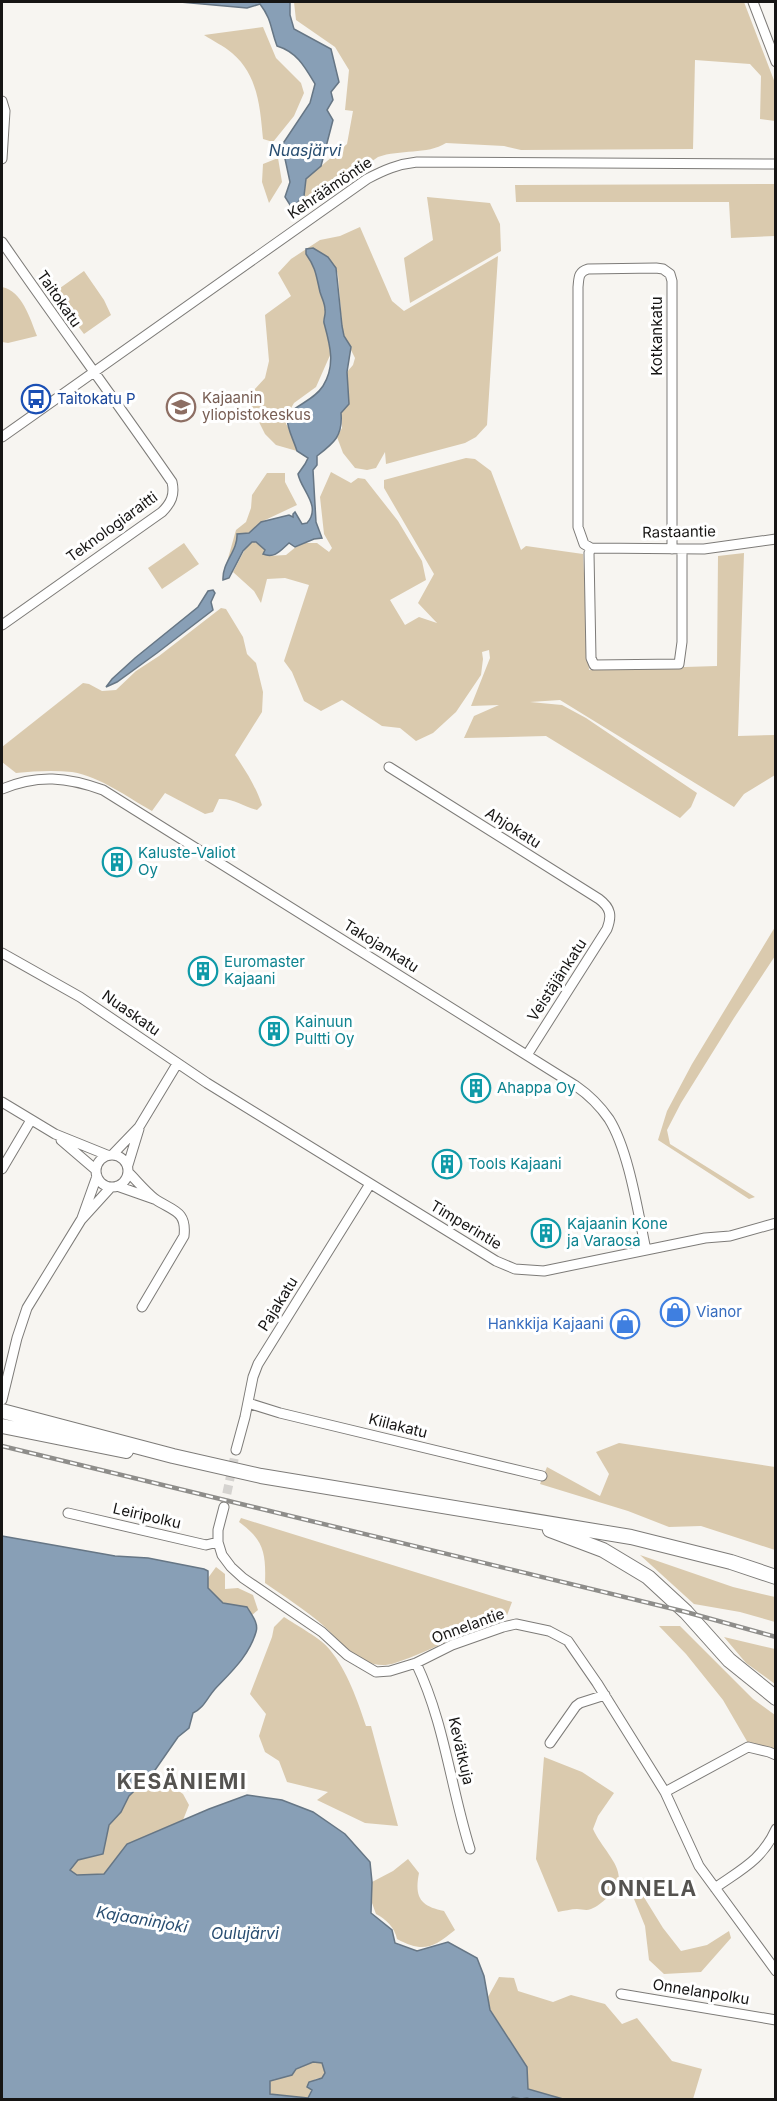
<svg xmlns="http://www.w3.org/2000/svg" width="777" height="2101" viewBox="0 0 777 2101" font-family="Inter,sans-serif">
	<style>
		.green { fill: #dacaae }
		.water { fill: #889fb6; stroke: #667685; stroke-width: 1.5; fill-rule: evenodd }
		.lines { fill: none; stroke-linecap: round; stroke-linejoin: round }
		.minor-tunnel { stroke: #d5d3d0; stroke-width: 9; stroke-dasharray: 9 4.5; stroke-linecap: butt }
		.minor-casing { stroke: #7d7b78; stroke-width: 11 }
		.highway-casing { stroke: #7d7b78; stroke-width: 16 }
		.minor { stroke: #fff; stroke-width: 9 }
		.highway { stroke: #fff; stroke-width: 14 }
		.rail-casing { stroke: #8e8d8a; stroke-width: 4.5 }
		.rail { stroke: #fff; stroke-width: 2; stroke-dasharray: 7; stroke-linecap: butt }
		.labels { text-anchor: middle; stroke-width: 6; stroke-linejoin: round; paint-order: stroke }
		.street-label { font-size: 15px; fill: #161514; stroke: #fff }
		.education-label { font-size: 15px; fill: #785e54; stroke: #fff; text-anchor: start }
		.transit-label { font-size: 15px; fill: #164399; stroke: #fff; text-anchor: start }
		.culture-label { font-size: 15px; fill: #0d838f; stroke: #fff; text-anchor: start }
		.shop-label { font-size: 15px; fill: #366cbe; stroke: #fff; text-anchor: start }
		.water-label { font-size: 16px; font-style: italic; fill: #284d70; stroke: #fff }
		.district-label { font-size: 21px; font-weight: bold; letter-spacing: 1.5px; fill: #555350; stroke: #fff }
	</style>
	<rect width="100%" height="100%" fill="#f7f5f1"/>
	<path class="green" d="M294,2H744L775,83V121L760,119L761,76L750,64L695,60L693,149L521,150L504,146L446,143C427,155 400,149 378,157L299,212L292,208L304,196L306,179L347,144L353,111L345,110L349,70L335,47L296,20Z
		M263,27L276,58L301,83L304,93L294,116L273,142L263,139C260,107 258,75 232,53C224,46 213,41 204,35Z
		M278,158L282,182L269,203L262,182L263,164Z
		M775,184V236L731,238L729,202H516L515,185Z
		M427,197L490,203L500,224L501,251L410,303L404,258L433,240Z
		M360,227L392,301L404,311L498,256L487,425L476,437L465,443L386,464L385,452L376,468L367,470L355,468L343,453L337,437L342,428L341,413L347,398V372L353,365L355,358L344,336L342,326L338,275L336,268L306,254L316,268L321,296L324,301L326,313L323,321L329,334L331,353L316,387L294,403L287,415L286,424L292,433L297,451L276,445L265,434L251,406L254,390L265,378L269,361L265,315L291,296L278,273L291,259L320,240L340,236Z
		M84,271L104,300L111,315L84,334L53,293Z
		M2,287C22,291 30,318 37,336L8,343L2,342Z
		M466,458L475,459L491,471L521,550L526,546L583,554L589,670L717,666L718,556L744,553L738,736L775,735V775L744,794L734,807L560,700L530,702L562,705L586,718L697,793L691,807L680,818L546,736L464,738L474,716L499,705L471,706L490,658L489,650L482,652L483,659L481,675L456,712L433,733L416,741L400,728L382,726L342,700L321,711L304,701L292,672L284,661L309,585L285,578L267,579L261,603L254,591L233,572L244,551L252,541C259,543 265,549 268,556L286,555L297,546L305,543H317L329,552L332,548L324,534L320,497L331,472L351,483L358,478L365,479L398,521L422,561L426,580L390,600L405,625L419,617L437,623L418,603L434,574L384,488V480Z
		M267,473H285V482L297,505L261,522L249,533L238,540L227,562L236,530L246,522L251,508L252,495Z
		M184,543L199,564L162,589L148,568Z
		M221,608L226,609L243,637L247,654L256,663L263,692L262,712L235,755C246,771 256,787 262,805L257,810C242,806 234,798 219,799L213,812L205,814L165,793L152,811C127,797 101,777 72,772C53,770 35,771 16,773L2,762V747L83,683L89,684L102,691L116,690L136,671L159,656Z
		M775,927V956L734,1018L681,1103L667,1130L670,1144L755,1197L749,1199L658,1140L667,1111L692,1064Z
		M619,1443L775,1467V1550L701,1526L669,1527L628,1511L540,1484L547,1467L600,1496L609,1474L596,1452Z
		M241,1518L512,1602L506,1618C468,1628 433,1651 395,1663C365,1673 344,1645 325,1627C307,1611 285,1597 265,1583C266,1553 264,1540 239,1522Z
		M640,1555L733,1587L775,1597V1622L740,1612L694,1604Z
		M216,1567L225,1574V1589L238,1588L253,1595L258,1610L252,1615L247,1607L223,1603L208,1588V1578Z
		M284,1617C296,1625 322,1639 330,1650C347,1670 358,1702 366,1726H371L398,1826L365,1823L317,1800L328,1792L287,1782L279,1761L265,1752L259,1736L266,1714L250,1694L272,1637L274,1627Z
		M659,1626H680L753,1699L775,1715V1752L748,1743L723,1700L686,1654Z
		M724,1637L775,1649V1684L746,1663Z
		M544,1757L582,1772L614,1793L598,1816L593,1829C604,1854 636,1875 607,1898C602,1902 597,1907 591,1909C586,1911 582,1909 577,1909C571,1909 564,1911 558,1912L536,1859Z
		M153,1773L183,1794L189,1805L183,1820L127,1844L104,1874L77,1875L70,1870L78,1860L103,1854L109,1825L121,1812L129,1796Z
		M408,1859L419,1873C414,1898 421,1906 444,1911L455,1930C433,1948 423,1953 397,1939C395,1928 386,1919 376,1914L372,1903V1882L393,1871Z
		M642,1894L663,1928L681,1951L707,1945L729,1931L731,1938L701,1972L664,1974L649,1960L645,1926L634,1899Z
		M499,1977L514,1978L518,1991L553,2002L571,1995L605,2004L622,2024L637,2018L672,2061L702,2069L693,2099H559L528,2089L527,2067L490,2009L488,1997Z
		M313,2061L322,2063L325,2073L323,2078L315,2079L308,2098L270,2094V2081L292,2075L296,2069Z"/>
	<path class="water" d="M180,2H290V15L294,29L331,49L339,82L331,92L333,100L327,110L333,120L321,166L306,179L304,196L292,208L285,197L290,182L282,145L310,103L315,84C305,67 297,52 277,46C270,27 272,20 260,4L247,8Z
		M313,248L328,257L336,268L342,326L344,336L351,347L347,372L349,404L341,413C343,436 334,443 317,456V465L313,470L316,522L322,538L314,539L295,547L289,543C281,550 275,559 263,554L265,550L256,542H252L243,551L229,578L223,580C222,562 238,551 237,534L249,533L261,522L289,515L293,517V514L295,512L302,524L307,523C322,506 301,490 298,474L305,464L308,458L297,451C293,438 286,427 287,415C298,404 314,400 323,386C336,365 330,345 324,323C323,319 326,315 325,310C325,303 322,299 320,292C316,275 316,268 306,254V249Z
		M213,590L215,593L211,602L213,610L157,653L117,682L106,687L112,679L135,658L198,607L208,591Z
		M2,1536L115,1556L148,1558L204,1569L208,1571V1588L223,1603L247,1607C251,1614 259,1623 256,1632C249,1656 231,1672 215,1689C207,1698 204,1708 193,1713L189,1728L178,1737L153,1773L129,1796L121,1812L109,1825L103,1854L78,1860L70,1870L77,1875L104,1874L127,1844L209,1809L247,1795L282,1800L313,1812L345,1834L370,1862L372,1882L371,1913L392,1930L395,1943L417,1951L448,1942L477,1958L484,1976L490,2010L527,2067L528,2089L563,2099H530L527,2098L521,2099L513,2097L509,2100L2,2099ZM313,2062L322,2063L325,2073L322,2078L309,2082L307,2087L312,2090L308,2098L270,2094V2081L292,2075L296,2069Z"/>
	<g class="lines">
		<path class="minor-tunnel" d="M224,1507L236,1450"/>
		<g class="minor-casing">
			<path id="minor" d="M753,2L776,62
				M2,101L5,111L2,159
				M2,242C58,323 116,401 172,482C175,495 171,503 162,512L2,625
				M2,437L367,179C384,170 398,164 417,162L776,164
				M591,548L589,553L591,658L594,665L679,664L682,642V549
				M672,549V281L670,274L663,269L656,268L588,269C578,272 579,278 578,287V527L584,544L591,548L704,549L776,539
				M389,767L599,899C611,908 612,916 607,929L527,1055
				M2,789C38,774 67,777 103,790L576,1086C589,1095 600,1106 609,1119C629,1151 638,1213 646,1250
				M2,953L80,997L207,1083L496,1261L515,1269L544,1271L705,1238L730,1236L776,1223
				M2,1102L55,1134L107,1155
				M61,1140L96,1170
				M113,1154L139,1127L177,1064
				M96 1171a16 16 0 1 1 32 0a16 16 0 1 1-32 0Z
				M128,1165L139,1129
				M2,1169L31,1120
				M128,1172C137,1181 145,1191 155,1199C172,1211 187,1210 184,1236L142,1307
				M117,1186L154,1199
				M82,1218L97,1176
				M2,1400L17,1338L27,1308L81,1220L111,1187
				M248,1403L280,1413L542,1476
				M236,1450L245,1417L253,1377L258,1364L370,1184
				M224,1507L218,1530V1542L222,1555L231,1567L243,1578L322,1632L347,1655L376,1672L390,1671L416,1663L452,1645L503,1627L516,1624L549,1631L568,1641L597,1683L665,1792L699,1866L776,1971
				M68,1513L206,1545L218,1542
				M416,1663C445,1724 450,1785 470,1849
				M550,1743L576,1706L580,1703L605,1695
				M665,1792L748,1747L769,1752L776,1755
				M715,1888C742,1869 762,1860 776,1829
				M621,1994L776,2020"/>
		</g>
		<g class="highway-casing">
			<path id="highway" d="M2,1411L173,1456L261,1476L631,1537L731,1562L776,1577
				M2,1426L126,1451
				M550,1530L603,1550L648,1577L686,1612L729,1660L776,1698"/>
		</g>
		<use href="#minor" class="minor"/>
		<use href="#highway" class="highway"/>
		<g class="rail-casing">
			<path id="rail" d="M2,1446L686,1612L776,1637"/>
		</g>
		<use href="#rail" class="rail"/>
	</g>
	<defs>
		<g id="bus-ring" transform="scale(1.5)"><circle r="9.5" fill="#fff" stroke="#1a4fb4" stroke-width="1.5"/><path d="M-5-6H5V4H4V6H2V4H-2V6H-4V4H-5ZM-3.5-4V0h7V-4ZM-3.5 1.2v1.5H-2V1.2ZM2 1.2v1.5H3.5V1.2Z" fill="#1a4fb4"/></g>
		<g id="university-ring" transform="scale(1.5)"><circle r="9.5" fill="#fff" stroke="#8d6e63" stroke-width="1.5"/><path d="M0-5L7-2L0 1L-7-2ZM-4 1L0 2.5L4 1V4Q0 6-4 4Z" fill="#8d6e63"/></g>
		<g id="building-ring" transform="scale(1.5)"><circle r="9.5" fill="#fff" stroke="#0f9aa8" stroke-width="1.5"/><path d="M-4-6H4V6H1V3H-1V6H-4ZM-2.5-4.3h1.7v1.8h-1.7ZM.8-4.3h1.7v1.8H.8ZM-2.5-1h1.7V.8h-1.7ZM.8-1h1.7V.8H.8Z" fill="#0f9aa8"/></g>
		<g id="shop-ring" transform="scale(1.5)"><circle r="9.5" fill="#fff" stroke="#3f7fe0" stroke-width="1.5"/><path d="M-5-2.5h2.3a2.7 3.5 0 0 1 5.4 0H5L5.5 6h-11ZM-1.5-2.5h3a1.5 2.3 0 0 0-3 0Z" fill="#3f7fe0"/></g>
	</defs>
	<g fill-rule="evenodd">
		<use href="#bus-ring" x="36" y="399"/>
		<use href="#university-ring" x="181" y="407"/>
		<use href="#building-ring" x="117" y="862"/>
		<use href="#building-ring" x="203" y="971"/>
		<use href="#building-ring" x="274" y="1031"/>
		<use href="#building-ring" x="476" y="1088"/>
		<use href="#building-ring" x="447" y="1164"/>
		<use href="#building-ring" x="546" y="1233"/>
		<use href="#shop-ring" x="675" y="1312"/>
		<use href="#shop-ring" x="625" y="1324"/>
	</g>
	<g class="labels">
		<g class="street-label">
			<text transform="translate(330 188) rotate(-34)" y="5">Kehräämöntie</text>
			<text transform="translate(59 299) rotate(55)" y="5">Taitokatu</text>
			<text transform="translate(657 336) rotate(-90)" y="5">Kotkankatu</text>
			<text transform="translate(112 527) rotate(-36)" y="5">Teknologiaraitti</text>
			<text transform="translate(679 532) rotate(-1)" y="5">Rastaantie</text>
			<text transform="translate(513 828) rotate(32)" y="5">Ahjokatu</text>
			<text transform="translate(381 946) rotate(32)" y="5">Takojankatu</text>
			<text transform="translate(557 980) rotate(-57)" y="5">Veistäjänkatu</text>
			<text transform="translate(131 1013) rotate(35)" y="5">Nuaskatu</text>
			<text transform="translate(466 1225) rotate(31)" y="5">Timperintie</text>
			<text transform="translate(278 1304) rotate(-58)" y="5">Pajakatu</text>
			<text transform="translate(398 1426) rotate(14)" y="5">Kiilakatu</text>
			<text transform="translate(147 1516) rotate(13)" y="5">Leiripolku</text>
			<text transform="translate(468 1626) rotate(-20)" y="5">Onnelantie</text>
			<text transform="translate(461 1751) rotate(77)" y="5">Kevätkuja</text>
			<text transform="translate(701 1992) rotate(9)" y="5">Onnelanpolku</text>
		</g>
		<g class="education-label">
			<text x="202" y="403">Kajaanin<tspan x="202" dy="17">yliopistokeskus</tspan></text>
		</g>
		<g class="transit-label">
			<text x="57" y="404">Taitokatu P</text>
		</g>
		<g class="culture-label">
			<text x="138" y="858">Kaluste-Valiot<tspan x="138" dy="17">Oy</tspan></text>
			<text x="224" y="967">Euromaster<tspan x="224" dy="17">Kajaani</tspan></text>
			<text x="295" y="1027">Kainuun<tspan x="295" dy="17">Pultti Oy</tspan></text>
			<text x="497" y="1093">Ahappa Oy</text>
			<text x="468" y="1169">Tools Kajaani</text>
			<text x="567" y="1229">Kajaanin Kone<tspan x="567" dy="17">ja Varaosa</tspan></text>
		</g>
		<g class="shop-label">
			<text x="696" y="1317">Vianor</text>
			<text x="604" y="1329" text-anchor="end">Hankkija Kajaani</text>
		</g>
		<g class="water-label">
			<text x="305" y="156">Nuasjärvi</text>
			<text transform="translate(142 1919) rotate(10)" y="6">Kajaaninjoki</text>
			<text x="245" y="1939">Oulujärvi</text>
		</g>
		<g class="district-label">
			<text x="182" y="1789">KESÄNIEMI</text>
			<text x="649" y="1896">ONNELA</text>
		</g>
	</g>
	<rect width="777" height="2101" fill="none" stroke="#161514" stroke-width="6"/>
</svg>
